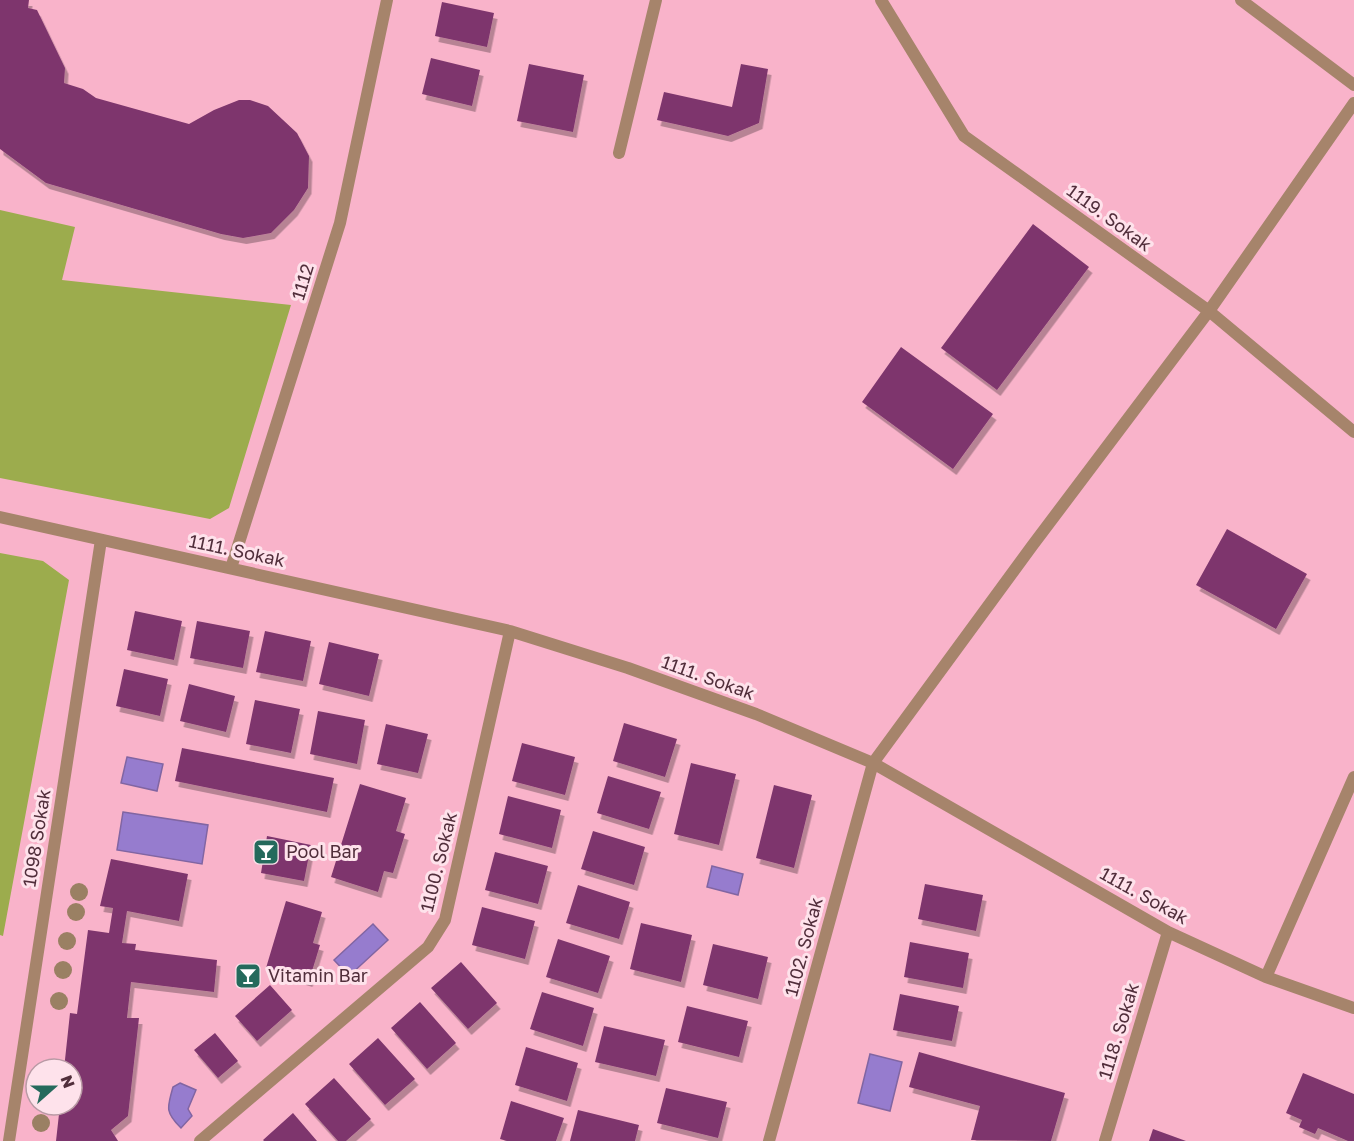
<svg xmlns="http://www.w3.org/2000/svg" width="1354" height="1141" viewBox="0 0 1354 1141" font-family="'Golos Text',sans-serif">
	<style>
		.green { fill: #9cac4d }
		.water { fill: #967cce; stroke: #8165a2; stroke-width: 1.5 }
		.building { fill: #7e366d; filter: url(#shadow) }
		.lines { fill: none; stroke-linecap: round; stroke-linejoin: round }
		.minor { stroke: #a6846b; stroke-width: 12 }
		.tree { fill: #9a8063 }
		.labels { text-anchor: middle; stroke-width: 6; stroke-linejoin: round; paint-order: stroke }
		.street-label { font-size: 18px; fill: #512e3b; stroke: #fee2eb }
		.poi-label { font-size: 18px; fill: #512e3b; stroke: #fee2eb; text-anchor: start }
	</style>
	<defs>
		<filter id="shadow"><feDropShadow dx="3.5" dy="6" stdDeviation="0" flood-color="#0004"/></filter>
	</defs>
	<rect width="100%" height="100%" fill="#f9b3ca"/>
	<path class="green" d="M0,210L75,227L62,280L291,305L229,508L210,519L0,478Z
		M0,553L43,561L69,580L3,936L0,935Z"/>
	<path class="water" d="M127,757L163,764L157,791L121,783Z
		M123,812L208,825L202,864L117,850Z
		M712,866L743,874L738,895L707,887Z
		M373,924L388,940L349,976L334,960Z
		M870,1054L902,1062L890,1111L858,1103Z
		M180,1083L196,1090L188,1109L192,1116L181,1128C165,1112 167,1108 173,1087Z"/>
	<path class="building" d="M0,0H29L28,8L37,10L65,68L64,83L83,89L96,98L189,124L214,110L239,100H250L268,106L297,133L309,156L308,188L294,210L271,233L243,238L221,234L46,183L0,149Z
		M442,2L494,13L487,47L435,36Z
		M431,58L480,70L472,106L422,94Z
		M529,64L584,75L573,132L517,121Z
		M741,64L768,69L759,123L728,136L657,120L664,92L732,107Z
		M1033,224L1089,267L997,390L941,348Z
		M901,347L993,414L953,469L862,402Z
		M1227,529L1307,574L1276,629L1196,585Z
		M135,611L182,621L174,660L127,650Z
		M197,621L250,631L243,668L190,658Z
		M265,631L311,641L303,681L256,672Z
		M329,642L379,654L369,696L319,684Z
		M124,669L168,679L160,716L116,706Z
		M189,684L235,696L226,732L180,721Z
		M255,700L300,709L291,753L246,744Z
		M318,711L365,720L357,764L310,754Z
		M624,723L677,739L665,777L613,761Z
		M386,724L428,734L418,773L377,764Z
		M522,743L575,757L565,795L512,781Z
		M182,748L334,778L327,812L175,781Z
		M691,763L736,774L719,845L674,834Z
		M608,776L661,792L649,829L597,813Z
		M360,784L406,798L396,831L405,834L393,873L384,871L378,892L331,877Z
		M774,785L812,795L794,868L756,858Z
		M508,796L561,810L552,848L499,834Z
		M593,831L645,847L634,885L581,869Z
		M267,836L311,845L304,881L261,873Z
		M495,852L548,866L538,904L485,890Z
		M111,859L188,874L179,921L127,911L122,943L136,944L135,950L217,960L214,992L131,982L127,1018H139L128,1116L111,1130L118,1141H56L60,1105H72V1069H64L70,1013L77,1014L88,930L109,933L113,908L100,906Z
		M925,884L983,895L976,931L918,919Z
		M578,885L630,902L619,939L566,923Z
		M286,901L322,912L313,943L320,945L309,981L266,968Z
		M482,907L535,921L525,959L472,945Z
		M641,923L692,935L681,982L630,969Z
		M558,939L610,956L598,993L546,977Z
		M910,942L969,953L963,988L904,977Z
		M713,944L768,957L758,999L703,985Z
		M461,962L497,1003L468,1029L431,988Z
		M270,985L292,1010L257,1041L235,1016Z
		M542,992L594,1008L583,1046L530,1029Z
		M900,994L959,1006L952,1041L893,1030Z
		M420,1002L456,1043L427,1069L391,1028Z
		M687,1006L748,1021L739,1057L678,1042Z
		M604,1026L665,1040L656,1076L595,1062Z
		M215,1033L238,1061L218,1078L194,1050Z
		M378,1038L415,1079L385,1105L349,1064Z
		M526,1047L578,1063L567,1101L515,1085Z
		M919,1052L1065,1093L1051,1141L971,1140L980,1106L909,1087Z
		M1303,1073L1354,1094V1141H1348L1318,1128L1315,1134L1299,1127L1302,1120L1286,1113Z
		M334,1078L371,1119L346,1141H338L305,1104Z
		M666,1088L727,1102L718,1138L657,1123Z
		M511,1101L564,1118L556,1141H507L500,1139Z
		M578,1110L639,1125L635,1141H570Z
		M293,1113L317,1141H264L263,1140Z
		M1153,1129L1186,1141H1149Z"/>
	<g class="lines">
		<path class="minor" d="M881,0L964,136L1209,311L1354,432
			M1241,0L1354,85
			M619,153L656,0
			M0,517L510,631L628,668L756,714L873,763L1168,932L1266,977L1354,1008
			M231,568L340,223L387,0
			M1266,977L1354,777
			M9,1141L101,540
			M200,1141L428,947L445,920L510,631
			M769,1141L873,763L1032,546L1209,311L1354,103
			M1105,1141L1168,932"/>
	</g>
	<g class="tree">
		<circle cx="79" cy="892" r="9"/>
		<circle cx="76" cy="912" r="9"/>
		<circle cx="67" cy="941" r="9"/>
		<circle cx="63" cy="970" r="9"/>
		<circle cx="59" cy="1001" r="9"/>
		<circle cx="41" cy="1123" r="9"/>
	</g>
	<defs>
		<g id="bar-square" transform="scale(1.35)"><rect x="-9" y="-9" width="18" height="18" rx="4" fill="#256a5c" stroke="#fee2eb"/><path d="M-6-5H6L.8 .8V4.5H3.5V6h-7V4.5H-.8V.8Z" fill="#fff"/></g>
	</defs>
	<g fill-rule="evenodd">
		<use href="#bar-square" x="266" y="852"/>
		<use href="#bar-square" x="248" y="976"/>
	</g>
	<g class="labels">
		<g class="street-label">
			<text transform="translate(1109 218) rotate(36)" y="6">1119. Sokak</text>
			<text transform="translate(303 282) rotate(-73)" y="6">1112</text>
			<text transform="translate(237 551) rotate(12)" y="6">1111. Sokak</text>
			<text transform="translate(708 678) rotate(20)" y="6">1111. Sokak</text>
			<text transform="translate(37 838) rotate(-81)" y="6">1098 Sokak</text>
			<text transform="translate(439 862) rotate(-76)" y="6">1100. Sokak</text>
			<text transform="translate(1144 896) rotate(29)" y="6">1111. Sokak</text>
			<text transform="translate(804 947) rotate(-75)" y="6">1102. Sokak</text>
			<text transform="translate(1119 1031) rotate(-73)" y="6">1118. Sokak</text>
		</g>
		<g class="poi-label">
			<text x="286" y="858">Pool Bar</text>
			<text x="268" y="982">Vitamin Bar</text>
		</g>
	</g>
	<g transform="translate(54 1087) rotate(69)"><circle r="28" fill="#fee2eb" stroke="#b99aa5" stroke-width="1.5"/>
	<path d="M0-4.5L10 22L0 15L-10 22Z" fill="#256a5c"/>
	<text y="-9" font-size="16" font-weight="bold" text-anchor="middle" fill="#512e3b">N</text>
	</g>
</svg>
